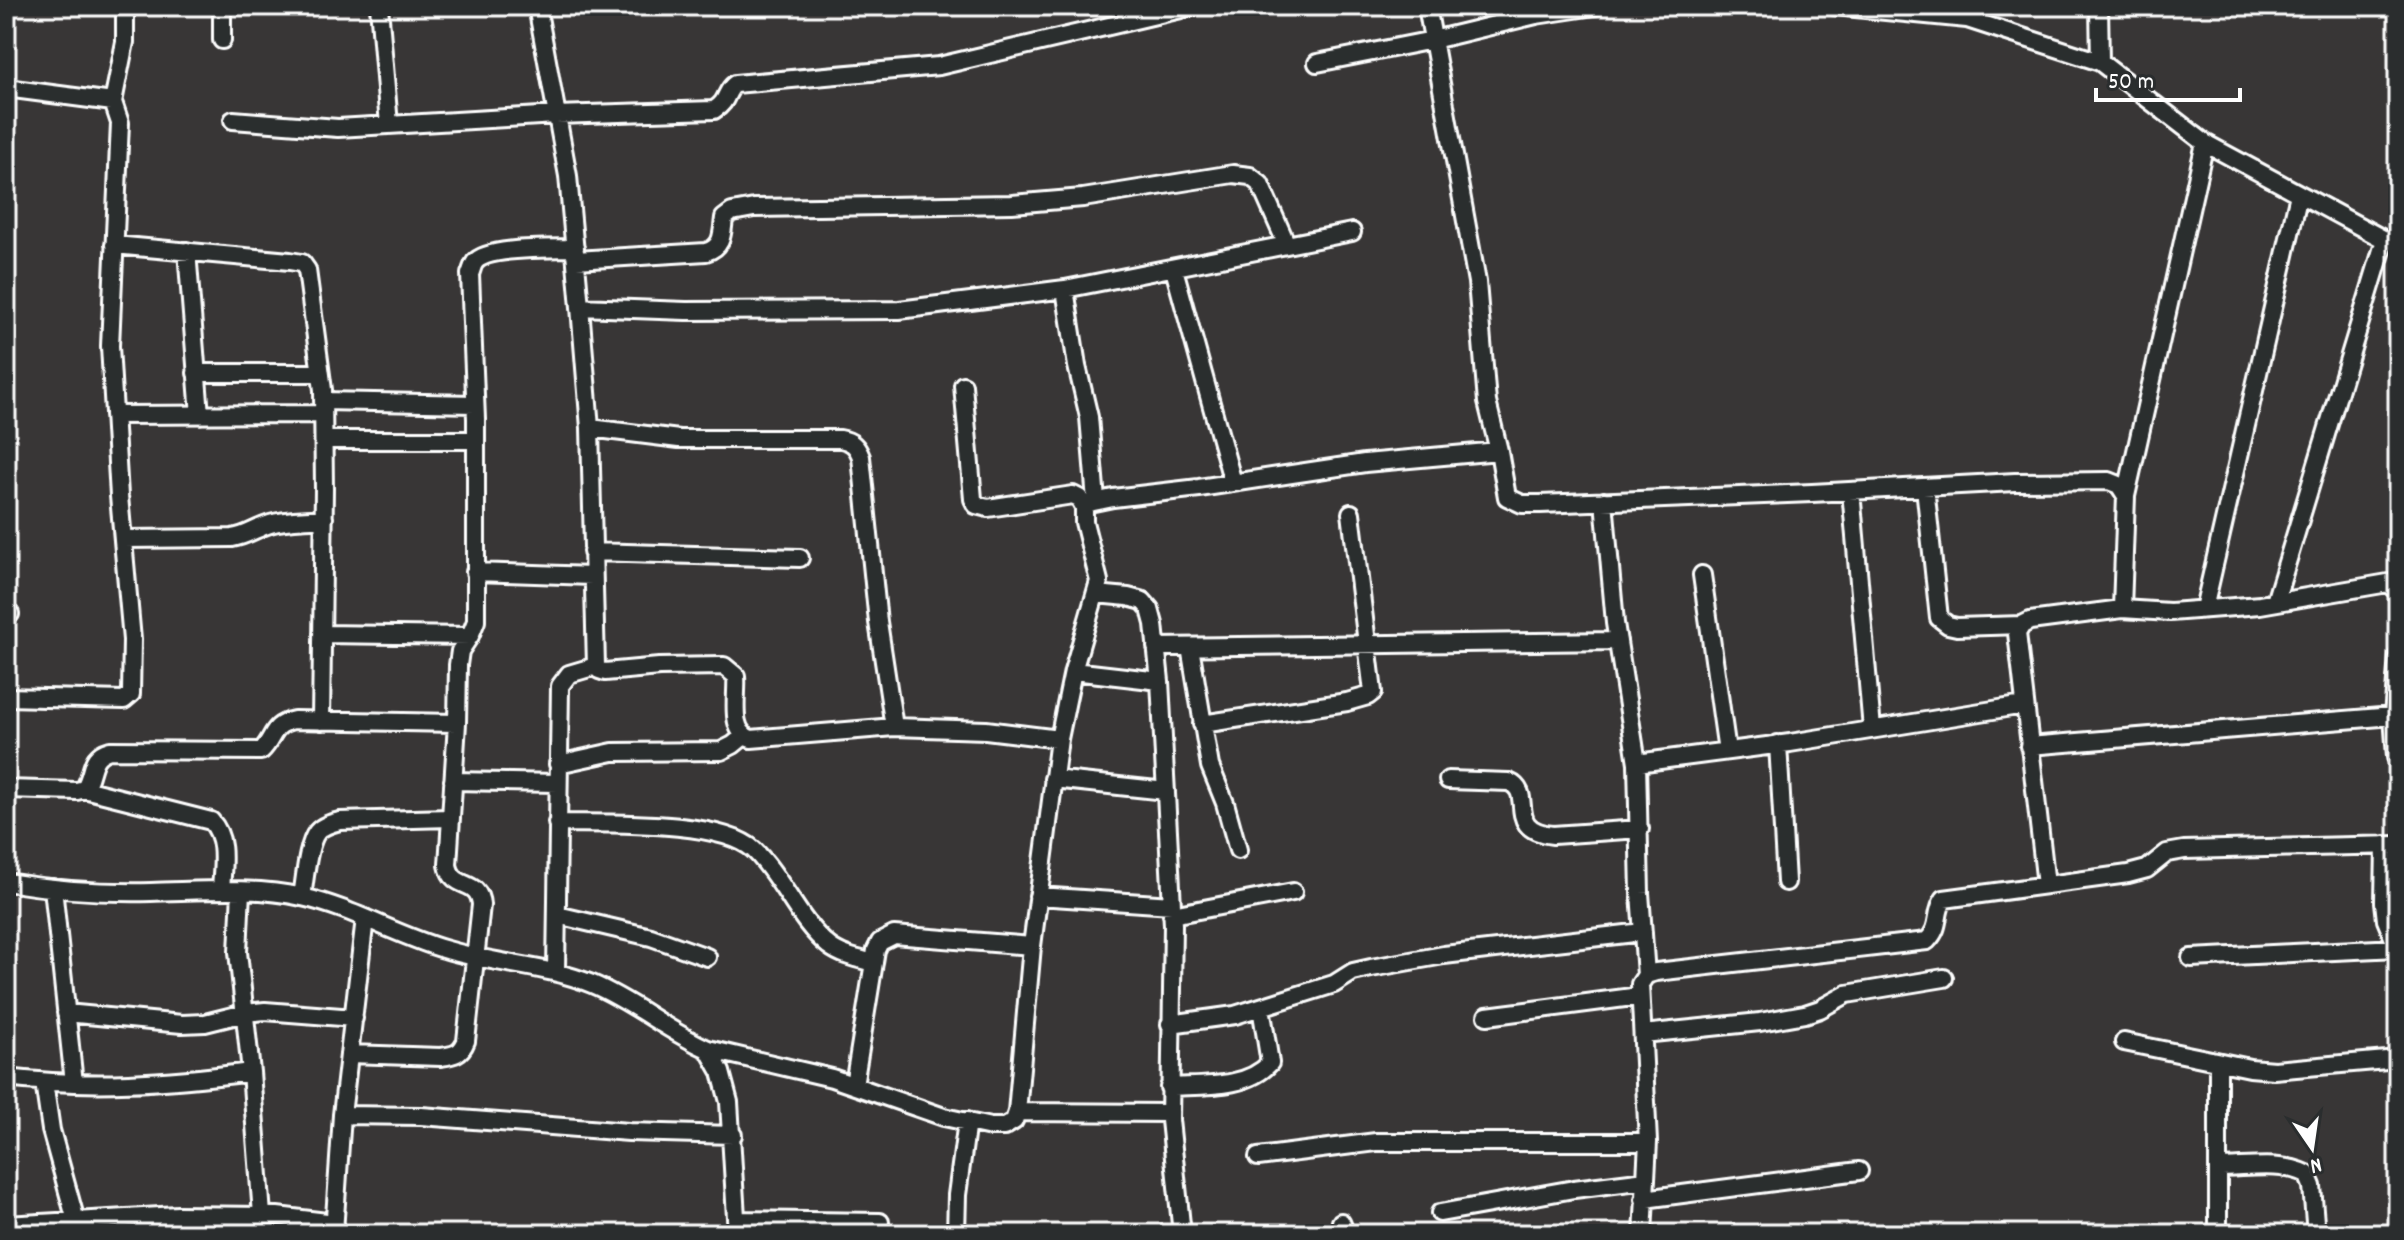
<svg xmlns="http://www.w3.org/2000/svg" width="2404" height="1240" viewBox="0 0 2404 1240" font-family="Dekko,sans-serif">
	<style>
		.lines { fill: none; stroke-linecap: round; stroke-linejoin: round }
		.minor-casing { stroke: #fff; stroke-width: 22 }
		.minor { stroke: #2a2d2e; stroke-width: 16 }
	</style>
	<rect width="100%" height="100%" fill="#383636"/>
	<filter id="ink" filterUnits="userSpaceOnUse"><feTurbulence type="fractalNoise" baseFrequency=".0125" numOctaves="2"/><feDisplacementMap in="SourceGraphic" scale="16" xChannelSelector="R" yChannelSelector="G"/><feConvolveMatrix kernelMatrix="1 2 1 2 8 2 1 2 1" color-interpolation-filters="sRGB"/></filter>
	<g filter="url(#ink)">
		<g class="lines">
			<g class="minor-casing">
				<path id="minor" d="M379,6L389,125
					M537,6L568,176L580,307L590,428L596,666L599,670L605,672L659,667L724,666L736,676C738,696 728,731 751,739L894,727L986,730L1059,739
					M1427,6L1477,282L1487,402L1499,451L1507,497L1522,504H1540L1812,493L2015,482L2109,481L2119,485L2126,496L2122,609L2170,612L2260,605L2388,583L2398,592
					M1835,6L1967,19L2100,62L2205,143L2385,240L2275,602
					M2099,6L2100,62
					M222,40V6
					M1317,63L1433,40L1536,15L1595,6
					M6,88L113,102L120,123L110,346L119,496L132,640L131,694L124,700L6,697
					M113,102L125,42V6
					M233,120L338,128L556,115L714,110C729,101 725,91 735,84L939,66L1194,6
					M114,245L290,261L302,263L307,270L323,390L324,489L321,721
					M187,251L200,415
					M576,260L706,252C723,247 722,234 724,218L732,212L754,208L1012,204L1083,198L1233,174L1250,176L1260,184L1287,245
					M1174,269L1233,483
					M1065,289L1077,366L1089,417L1096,501
					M580,307L686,311L899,310L1065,289L1352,232
					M196,373H320
					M963,385L973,499L976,505L988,508L1073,495L1079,498L1084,507
					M323,401L475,404
					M114,415L323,414
					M590,428L679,439H840C852,441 857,446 861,457L878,622L894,727
					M324,440H476
					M1925,487L1939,618L1948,625L1957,627L2022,625
					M1851,491L1872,729
					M2126,496L2205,143
					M1604,501L1615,623L1637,763L1640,893L1646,975
					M123,539L232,538C247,536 256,528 270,524C287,519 306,520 324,518
					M592,552L800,558
					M475,572L592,576
					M1702,575L1727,751
					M1096,594L1128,597L1143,601L1150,609L1154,624L1160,681L1173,925L1170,1120L1182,1234
					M2204,609L2299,194
					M6,614H10
					M322,634L470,636
					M1156,647L1618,641
					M1190,647L1210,766L1225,803L1238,850
					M2398,656L2393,716L2396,757L2398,760
					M1073,671L1160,681
					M1202,724L1347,702L1368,696L1373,692L1351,513
					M1778,744L1786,882
					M2029,746L2393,716
					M1637,763L1790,743L2024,705
					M558,764L613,752L721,751L733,745L744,736
					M1053,779L1166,791
					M1448,780L1509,782C1536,793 1503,830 1553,835L1640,829
					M453,781L558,783
					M6,789L77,791L84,789C95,773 88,756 110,750L261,751C275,738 270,725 294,720L457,723
					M84,789L211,821C228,839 222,867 221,890
					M557,823C604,824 721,819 754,850C783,878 797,920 829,946C842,956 859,959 874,963
					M2385,845L2384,902L2386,920L2398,949
					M6,882C54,890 102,893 151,892C201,891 253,886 302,897C352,908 396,935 444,949C493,964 545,965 592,984C633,1001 667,1031 708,1049L832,1078L944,1117L991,1127H1004L1014,1121L1017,1112L1032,946L1059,739L1073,671L1099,581L1084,522V507L1089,503L1113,498L1199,488L1365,463L1499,451
					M2046,885L2017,633L2022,625L2030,621L2122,609
					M53,888L74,1083
					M241,891L238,952L251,1072L262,1215
					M1038,896L1172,905
					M302,897C305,880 307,845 317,832C323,825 332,823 340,821L450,818
					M557,915L651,937L707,957
					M1172,915L1293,892
					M2191,958L2398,948
					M556,972L560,686L569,674L596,666
					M66,1013L182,1024L205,1023L245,1013L265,1011L354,1018
					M1487,1016L1640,996
					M1170,1024L1235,1015L1334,984L1353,972L1371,968L1444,955L1643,932
					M1643,1034L1760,1022L1805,1014L1820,1009L1847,994L1944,978
					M2124,1042L2250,1068L2274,1070L2398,1059
					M708,1049L721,1072L729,1102L737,1234
					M349,1054L441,1057C454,1055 461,1054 466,1041L481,905C479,877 453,892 448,865L457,723L458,665L460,651L470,636L476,621V419L470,274C472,270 472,266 475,262C488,246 554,249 575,248
					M2218,1062V1234
					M6,1078C90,1088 167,1083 251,1072
					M44,1082L51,1130L76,1221
					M854,1085L876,950L880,942L894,935L1032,946
					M1169,1087C1202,1085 1247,1089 1270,1063L1261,1007
					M1017,1112L1170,1113
					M342,1115L421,1116L629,1132L733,1135
					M1258,1157L1376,1142H1648
					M2218,1168C2247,1168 2280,1161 2307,1174L2312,1186L2316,1234
					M1644,1199L1859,1171
					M1440,1213L1574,1189L1646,1180
					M737,1220L880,1222
					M1341,1222L1346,1234
					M6,1225L178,1215L277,1216L335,1223
					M334,1232L342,1115L365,918
					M956,1234L957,1195L967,1121
					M1643,1234L1648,1142L1640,984L1646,975L1656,972L1927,941C1942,926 1934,914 1944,899L2128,874L2147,869L2167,853L2184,850L2398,845"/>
			</g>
			<use href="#minor" class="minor"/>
		</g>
	</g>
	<rect width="2404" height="1240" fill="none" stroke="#2a2d2e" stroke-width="32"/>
	<rect x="16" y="16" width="2372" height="1208" fill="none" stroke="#fff" stroke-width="3" filter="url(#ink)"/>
	<g transform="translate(2312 1148) rotate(167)" stroke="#2a2d2e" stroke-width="6" paint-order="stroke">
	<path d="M0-6L14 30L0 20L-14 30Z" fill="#ffffff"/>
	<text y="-12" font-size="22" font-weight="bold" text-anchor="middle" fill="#ffffff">N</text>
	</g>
	<path d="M2096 88v12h144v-12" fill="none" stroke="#ffffff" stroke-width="4"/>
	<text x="2108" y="88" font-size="24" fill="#ffffff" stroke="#2a2d2e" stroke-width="6" paint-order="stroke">50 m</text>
</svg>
